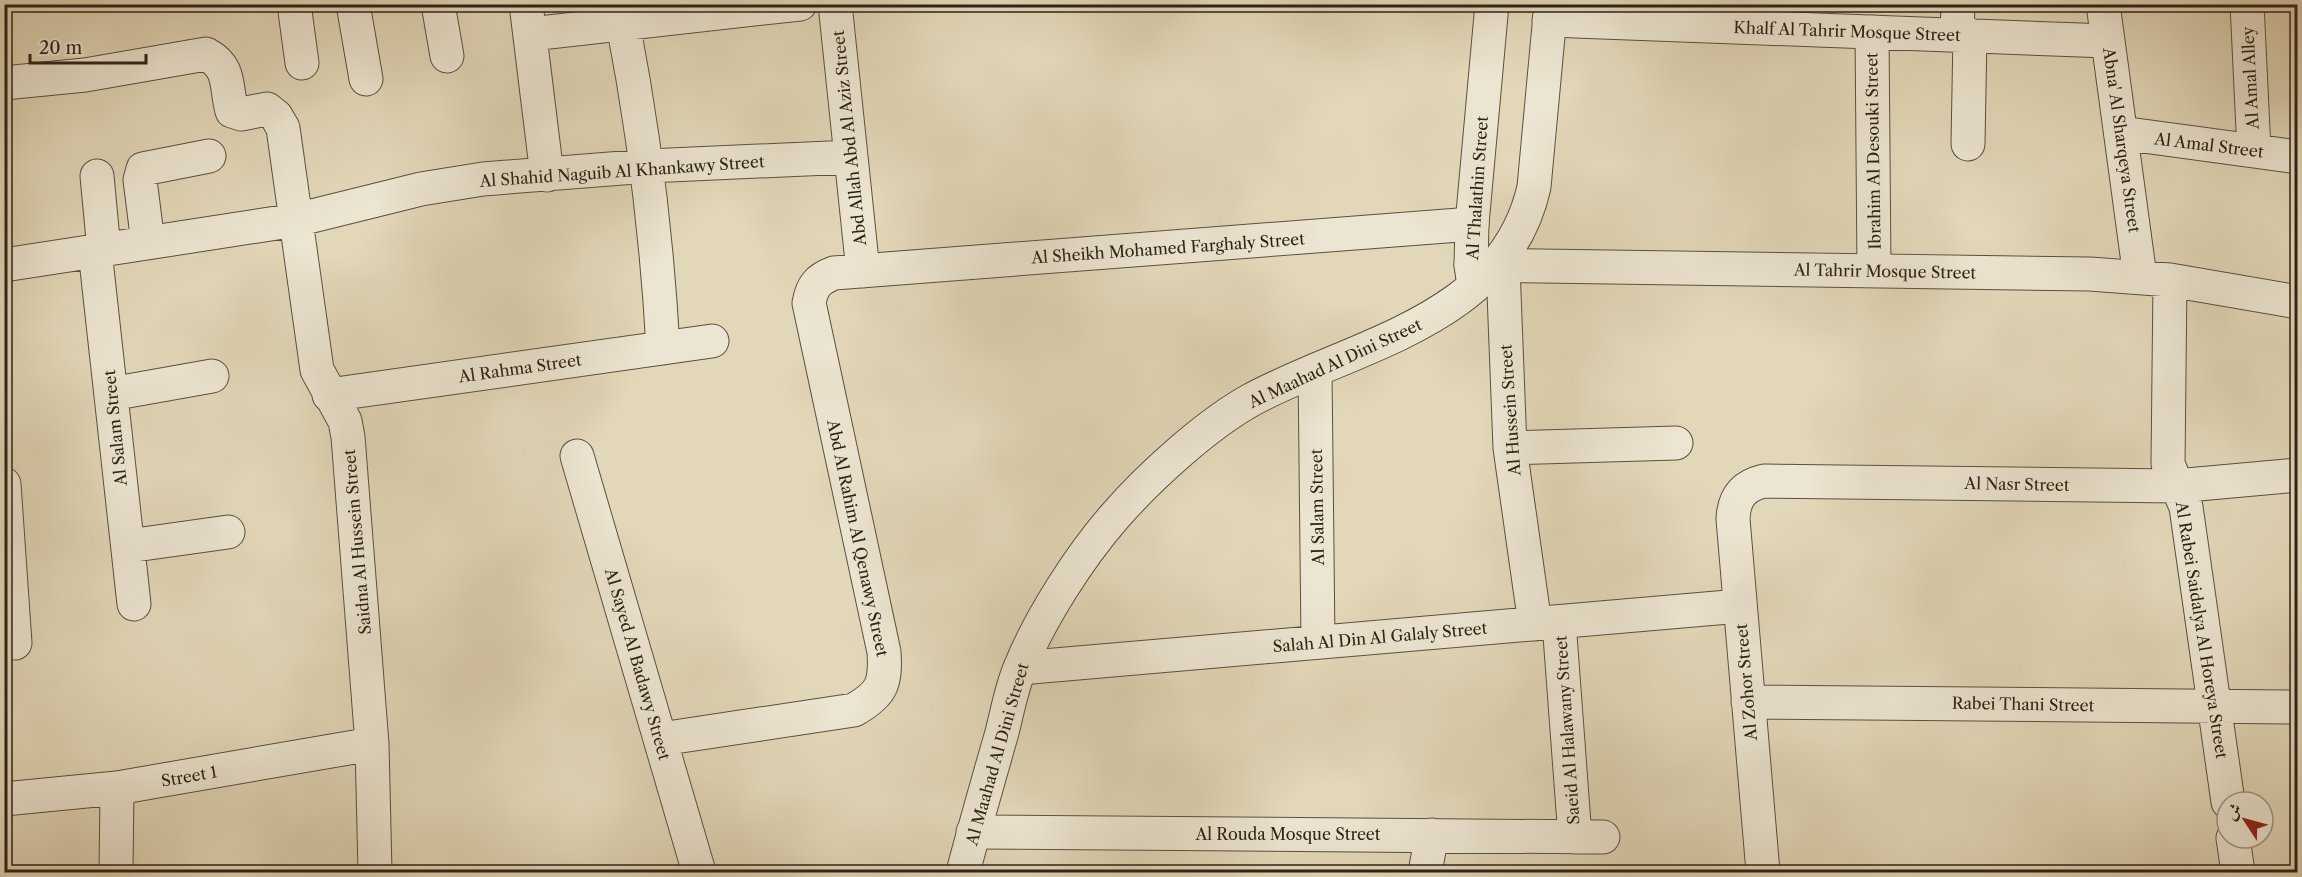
<svg xmlns="http://www.w3.org/2000/svg" width="2302" height="877" viewBox="0 0 2302 877" font-family="'Libre Caslon Text',Amiri,serif">
	<style>
		.lines { fill: none; stroke-linecap: round; stroke-linejoin: round }
		.minor-casing { stroke: #5a5041; stroke-width: 35 }
		.tertiary-casing { stroke: #5a5041; stroke-width: 35 }
		.minor { stroke: #ece5d1; stroke-width: 33 }
		.tertiary { stroke: #ece5d1; stroke-width: 33 }
		.labels { text-anchor: middle; stroke-width: 5; stroke-linejoin: round; paint-order: stroke }
		.street-label { font-size: 16px; fill: #2c2319; stroke: #ece5d1 }
	</style>
	<rect width="100%" height="100%" fill="#e2d7b8"/>
	<filter id="stains"><feTurbulence type="fractalNoise" baseFrequency=".00333" numOctaves="4"/><feColorMatrix values="0 0 0 0 .2 0 0 0 0 .09 0 0 0 0 .02 0 0 0 .5 -.17"/></filter>
	<radialGradient id="worn" r=".72"><stop offset=".6" stop-color="#630" stop-opacity="0"/><stop offset="1" stop-color="#630" stop-opacity=".3"/></radialGradient>
	<g class="lines">
		<g class="minor-casing">
			<path id="minor" d="M294,4L302,63
				M353,4L366,79
				M438,4L447,56
				M526,4L547,175
				M835,4L863,271
				M2103,4L2140,277
				M2247,4L2254,151
				M1549,20L2108,41
				M623,24C644,132 657,239 663,348
				M1872,32L1874,270
				M531,34L800,4
				M1957,35L1958,4
				M4,83L85,75L206,54C232,68 225,86 232,111L241,114L267,109L276,116L283,128L317,370L345,421L348,437L372,744L375,872
				M2121,133L2298,157
				M1968,144L1970,35
				M97,176L104,250
				M148,243L140,180L143,169L209,156
				M95,251L134,604
				M4,265L296,220L421,189L483,179L648,166L851,157
				M1471,265L2090,274L2170,280L2298,302
				M1503,267L1510,448L1535,624
				M2170,280L2168,464L2186,507L2228,802
				M1315,371L1318,642
				M111,394L212,376
				M329,395L712,341
				M1510,448L1676,443
				M577,456L699,872
				M4,484L15,643
				M128,546L228,532
				M1559,622L1575,837
				M1020,668L1740,606
				M1748,702L2298,707
				M661,739L854,710C882,694 886,684 884,652L809,303C812,286 818,279 834,273L1472,224
				M4,799L117,788L372,744
				M973,832L1603,837
				M2233,838L2238,872
				M116,872L117,788
				M1425,872L1432,835
				M1763,872L1733,519C1734,497 1743,486 1764,481L2176,486L2298,475"/>
		</g>
		<g class="tertiary-casing">
			<path id="tertiary" d="M1474,286L1471,265L1472,224L1492,4
				M963,872C975,827 988,781 1001,736C1007,714 1011,689 1020,668C1040,618 1080,556 1115,516C1149,477 1206,425 1251,400C1354,344 1504,322 1534,187L1551,4"/>
		</g>
		<use href="#minor" class="minor"/>
		<use href="#tertiary" class="tertiary"/>
	</g>
	<g class="labels">
		<g class="street-label">
			<text transform="translate(1847 31) rotate(2)" y="6">Khalf Al Tahrir Mosque Street</text>
			<text transform="translate(2250 78) rotate(-93)" y="6">Al Amal Alley</text>
			<text transform="translate(849 138) rotate(-96)" y="6">Abd Allah Abd Al Aziz Street</text>
			<text transform="translate(2122 140) rotate(82)" y="6">Abna' Al Sharqeya Street</text>
			<text transform="translate(2209 145) rotate(7)" y="6">Al Amal Street</text>
			<text transform="translate(1873 151) rotate(-91)" y="6">Ibrahim Al Desouki Street</text>
			<text transform="translate(622 171) rotate(-4)" y="6">Al Shahid Naguib Al Khankawy Street</text>
			<text transform="translate(1477 188) rotate(-86)" y="6">Al Thalathin Street</text>
			<text transform="translate(1168 248) rotate(-4)" y="6">Al Sheikh Mohamed Farghaly Street</text>
			<text transform="translate(1885 271) rotate(1)" y="6">Al Tahrir Mosque Street</text>
			<text transform="translate(1335 363) rotate(-25)" y="6">Al Maahad Al Dini Street</text>
			<text transform="translate(520 368) rotate(-8)" y="6">Al Rahma Street</text>
			<text transform="translate(1510 410) rotate(-94)" y="6">Al Hussein Street</text>
			<text transform="translate(115 428) rotate(-96)" y="6">Al Salam Street</text>
			<text transform="translate(2017 484) rotate(1)" y="6">Al Nasr Street</text>
			<text transform="translate(1317 507) rotate(-91)" y="6">Al Salam Street</text>
			<text transform="translate(858 538) rotate(78)" y="6">Abd Al Rahim Al Qenawy Street</text>
			<text transform="translate(357 542) rotate(-95)" y="6">Saidna Al Hussein Street</text>
			<text transform="translate(2202 630) rotate(81)" y="6">Al Rabei Saidalya Al Horeya Street</text>
			<text transform="translate(1380 637) rotate(-5)" y="6">Salah Al Din Al Galaly Street</text>
			<text transform="translate(638 664) rotate(74)" y="6">Al Sayed Al Badawy Street</text>
			<text transform="translate(1746 682) rotate(-95)" y="6">Al Zohor Street</text>
			<text transform="translate(2023 704) rotate(1)" y="6">Rabei Thani Street</text>
			<text transform="translate(1567 730) rotate(-94)" y="6">Saeid Al Halawany Street</text>
			<text transform="translate(997 754) rotate(-74)" y="6">Al Maahad Al Dini Street</text>
			<text transform="translate(189 776) rotate(-10)" y="6">Street 1</text>
			<text x="1288" y="840">Al Rouda Mosque Street</text>
		</g>
	</g>
	<rect width="2302" height="877" fill="none" stroke="#e2d7b8" stroke-width="24"/>
	<rect x="6" y="6" width="2290" height="865" fill="none" stroke="#2c2319" stroke-width="3"/>
	<rect x="12" y="12" width="2278" height="853" fill="none" stroke="#2c2319" stroke-width="1.5"/>
	<g transform="translate(2245 820) rotate(306)"><circle r="28" fill="#ece5d1" stroke="#9f9787" stroke-width="1.5"/>
	<path d="M0-4.5L10 22L0 15L-10 22Z" fill="#8f2418"/>
	<text y="-9" font-size="16" font-weight="bold" text-anchor="middle" fill="#2c2319">ش</text>
	</g>
	<path d="M30 54v9h116v-9" fill="none" stroke="#2c2319" stroke-width="3"/>
	<text x="39" y="54" font-size="18" fill="#2c2319" stroke="#ece5d1" stroke-width="4.5" paint-order="stroke">20 m</text>
	<rect width="100%" height="100%" filter="url(#stains)"/>
	<rect width="100%" height="100%" fill="url(#worn)"/>
</svg>
